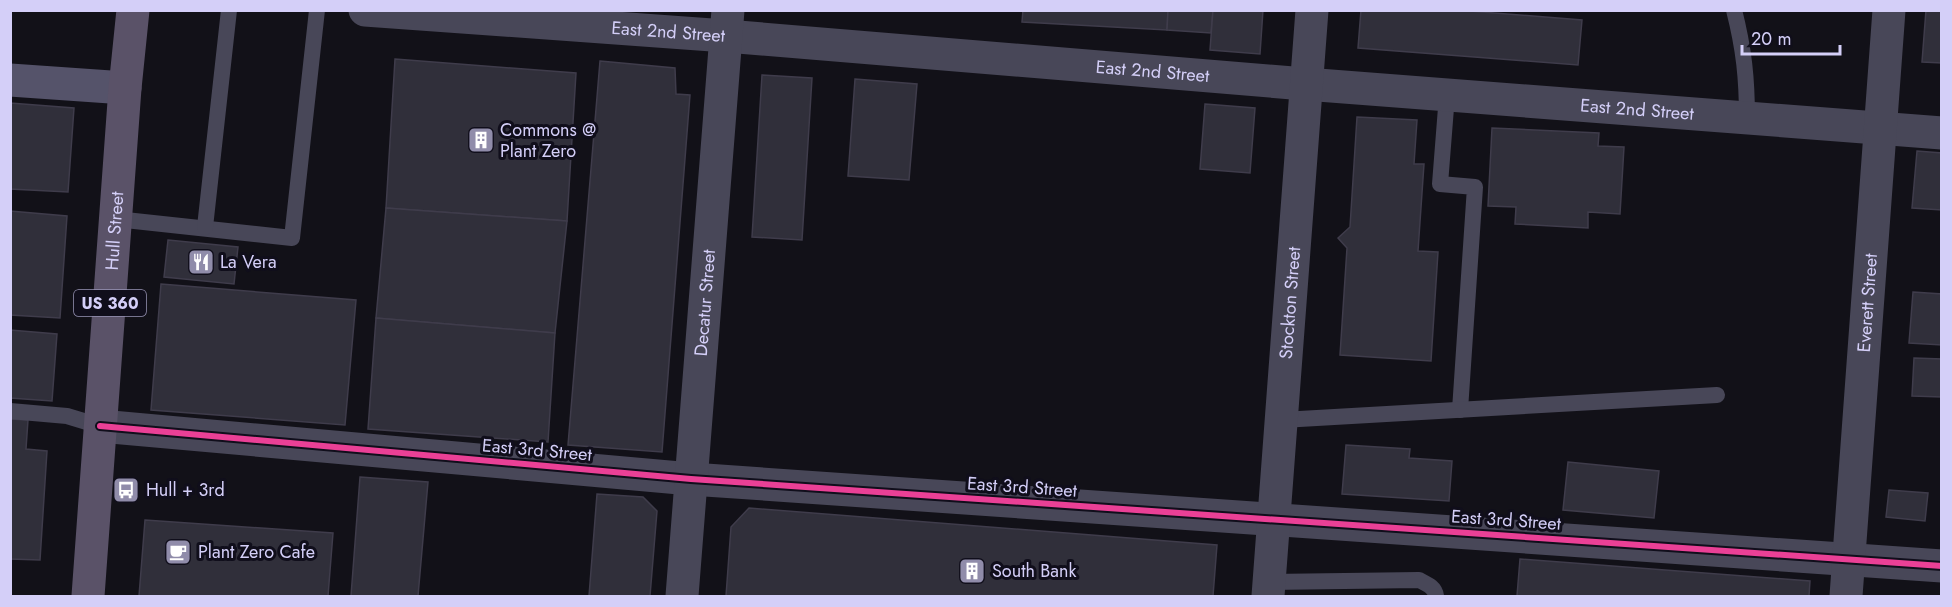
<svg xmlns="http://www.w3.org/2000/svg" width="1952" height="607" viewBox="0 0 1952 607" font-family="Jost,sans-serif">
  <rect width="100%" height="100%" fill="#121118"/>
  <g fill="#302f3a" stroke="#3f3c4b" stroke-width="1.5">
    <polygon points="1023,10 1168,10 1167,30 1022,22"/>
    <polygon points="1168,10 1213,10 1211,33 1167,30"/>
    <polygon points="1213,10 1263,10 1260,54 1210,50"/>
    <polygon points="1361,10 1457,10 1582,20 1578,65 1358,48"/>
    <polygon points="1926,10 1942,10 1942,63 1922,62"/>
    <polygon points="395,59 576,73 567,221 386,208"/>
    <polygon points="600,61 675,68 676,94 690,95 662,452 568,445"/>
    <polygon points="762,75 812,78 802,240 752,237"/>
    <polygon points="855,79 917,84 909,180 848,176"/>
    <polygon points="10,103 74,108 68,192 10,189"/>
    <polygon points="1205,104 1255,108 1250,173 1200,169"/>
    <polygon points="1357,117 1417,120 1414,164 1424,164 1418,251 1438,252 1431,361 1340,355 1347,248 1338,238 1350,227"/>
    <polygon points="1492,128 1599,133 1598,146 1624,147 1620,214 1588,212 1588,228 1515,224 1516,207 1488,206"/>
    <polygon points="1917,151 1942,153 1942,210 1912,208"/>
    <polygon points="386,208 567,221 555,333 376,318"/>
    <polygon points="10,211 67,216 60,318 10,315"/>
    <polygon points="168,240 238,247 234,284 164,277"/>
    <polygon points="161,284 356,300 345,425 151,410"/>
    <polygon points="1913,292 1942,294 1942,345 1909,343"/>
    <polygon points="376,318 555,333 548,442 368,429"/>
    <polygon points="10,330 57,334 52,401 10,398"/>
    <polygon points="1914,358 1942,359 1942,397 1912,396"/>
    <polygon points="10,419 28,420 26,449 47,451 40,560 10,559"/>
    <polygon points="1346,445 1410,449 1409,458 1452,461 1449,501 1342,494"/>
    <polygon points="1568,462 1659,471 1654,518 1563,510"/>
    <polygon points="360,477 428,482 418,596 351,596"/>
    <polygon points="1889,490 1928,493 1925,521 1886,517"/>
    <polygon points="597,494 643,497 657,511 650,596 589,596"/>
    <polygon points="749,508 1217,545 1213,596 726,596 731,527"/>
    <polygon points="145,520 333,533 328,596 139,596"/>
    <polygon points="1520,559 1810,581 1809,596 1517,596"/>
  </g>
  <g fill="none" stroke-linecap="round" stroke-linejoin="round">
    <g stroke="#484758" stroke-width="16">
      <path d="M 1734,10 C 1744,49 1747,79 1747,119"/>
      <polyline points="1447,95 1440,184 1475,187 1460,410"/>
      <polyline points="116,219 292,238 317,10"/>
      <polyline points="205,227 229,10"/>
      <polyline points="10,411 67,416 100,426"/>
      <polyline points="1282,420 1717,395"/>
      <path d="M 1269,582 L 1419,580 C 1427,584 1435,587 1436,596"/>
    </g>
    <g stroke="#484758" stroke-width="33">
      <path id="s1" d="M 365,10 L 726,36 L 1305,84 L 1942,133"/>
      <polyline points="100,426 691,479 1942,566"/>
      <path id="s2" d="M 682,596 L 728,10"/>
      <path id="s3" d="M 1268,596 L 1312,10"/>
      <path id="s4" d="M 1846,596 L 1889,10"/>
    </g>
    <polyline stroke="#55536a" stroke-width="33" points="10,80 125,88"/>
    <path stroke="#5a5268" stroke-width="33" id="s5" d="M 88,596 L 125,88 L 133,10"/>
    <defs>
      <polyline id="cycleway" points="100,426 691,479 1942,566"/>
    </defs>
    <use href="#cycleway" stroke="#100e1b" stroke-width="10"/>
    <use href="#cycleway" stroke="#ea4096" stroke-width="6"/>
  </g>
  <defs>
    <symbol id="building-square" viewBox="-11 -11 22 22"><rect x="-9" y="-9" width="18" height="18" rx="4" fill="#908caa" stroke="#100e1b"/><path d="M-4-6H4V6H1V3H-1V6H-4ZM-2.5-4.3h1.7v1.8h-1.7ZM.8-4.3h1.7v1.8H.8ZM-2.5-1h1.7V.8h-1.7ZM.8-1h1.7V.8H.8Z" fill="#fff"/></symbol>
    <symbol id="restaurant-square" viewBox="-11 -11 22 22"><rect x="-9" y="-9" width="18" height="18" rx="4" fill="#908caa" stroke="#100e1b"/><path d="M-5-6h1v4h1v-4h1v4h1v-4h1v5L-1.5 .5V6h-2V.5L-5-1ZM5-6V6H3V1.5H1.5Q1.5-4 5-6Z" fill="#fff"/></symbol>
    <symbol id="bus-square" viewBox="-11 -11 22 22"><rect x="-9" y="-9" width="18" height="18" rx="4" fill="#908caa" stroke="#100e1b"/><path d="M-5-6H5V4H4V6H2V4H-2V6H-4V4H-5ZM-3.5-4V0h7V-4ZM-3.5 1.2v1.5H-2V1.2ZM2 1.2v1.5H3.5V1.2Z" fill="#fff"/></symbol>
    <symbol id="cafe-square" viewBox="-11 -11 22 22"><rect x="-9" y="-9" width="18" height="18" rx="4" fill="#908caa" stroke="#100e1b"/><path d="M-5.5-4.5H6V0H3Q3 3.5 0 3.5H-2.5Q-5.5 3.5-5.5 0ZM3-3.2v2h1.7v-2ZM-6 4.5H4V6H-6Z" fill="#fff"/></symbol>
  </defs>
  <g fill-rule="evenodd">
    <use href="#building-square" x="466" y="125" width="30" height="30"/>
    <use href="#restaurant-square" x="186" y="247" width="30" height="30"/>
    <use href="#bus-square" x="111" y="475" width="30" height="30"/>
    <use href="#cafe-square" x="163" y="537" width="30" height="30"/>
    <use href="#building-square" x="957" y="556" width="30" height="30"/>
  </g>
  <g text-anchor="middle" stroke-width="6" stroke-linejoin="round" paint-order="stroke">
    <rect fill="#100e1b" stroke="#9995b6" stroke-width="1.5" x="74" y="290" width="72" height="26" rx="4.5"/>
    <g font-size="16" font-weight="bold" fill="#d4cff8">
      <text x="110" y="309">US 360</text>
    </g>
    <g font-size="18" fill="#d4cff8" stroke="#100e1b">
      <text dy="6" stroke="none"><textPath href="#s1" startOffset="304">East 2nd Street</textPath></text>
      <text dy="6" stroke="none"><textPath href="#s1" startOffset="790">East 2nd Street</textPath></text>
      <text dy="6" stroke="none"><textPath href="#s1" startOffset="1276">East 2nd Street</textPath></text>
      <text dy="6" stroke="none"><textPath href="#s5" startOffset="366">Hull Street</textPath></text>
      <text dy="6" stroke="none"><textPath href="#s2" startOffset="294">Decatur Street</textPath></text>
      <text dy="6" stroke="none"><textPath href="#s3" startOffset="294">Stockton Street</textPath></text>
      <text dy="6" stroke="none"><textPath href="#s4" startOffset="294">Everett Street</textPath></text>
      <text transform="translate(537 450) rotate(5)" y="6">East 3rd Street</text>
      <text transform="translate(1022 487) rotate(4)" y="6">East 3rd Street</text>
      <text transform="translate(1506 520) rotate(4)" y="6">East 3rd Street</text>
    </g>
    <g font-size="18" fill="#d4cff8" stroke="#100e1b" text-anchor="start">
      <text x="500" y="136">Commons @<tspan x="500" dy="21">Plant Zero</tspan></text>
      <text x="220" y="268">La Vera</text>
      <text x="146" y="496">Hull + 3rd</text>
      <text x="198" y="558">Plant Zero Cafe</text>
      <text x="992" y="577">South Bank</text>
    </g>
  </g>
  <rect width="1952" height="607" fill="none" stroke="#d4cff8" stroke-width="24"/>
  <path d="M1742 45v9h98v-9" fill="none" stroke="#d4cff8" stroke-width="3"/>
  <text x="1751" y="45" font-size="18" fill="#d4cff8" stroke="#100e1b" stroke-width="4.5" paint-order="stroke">20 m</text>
</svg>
